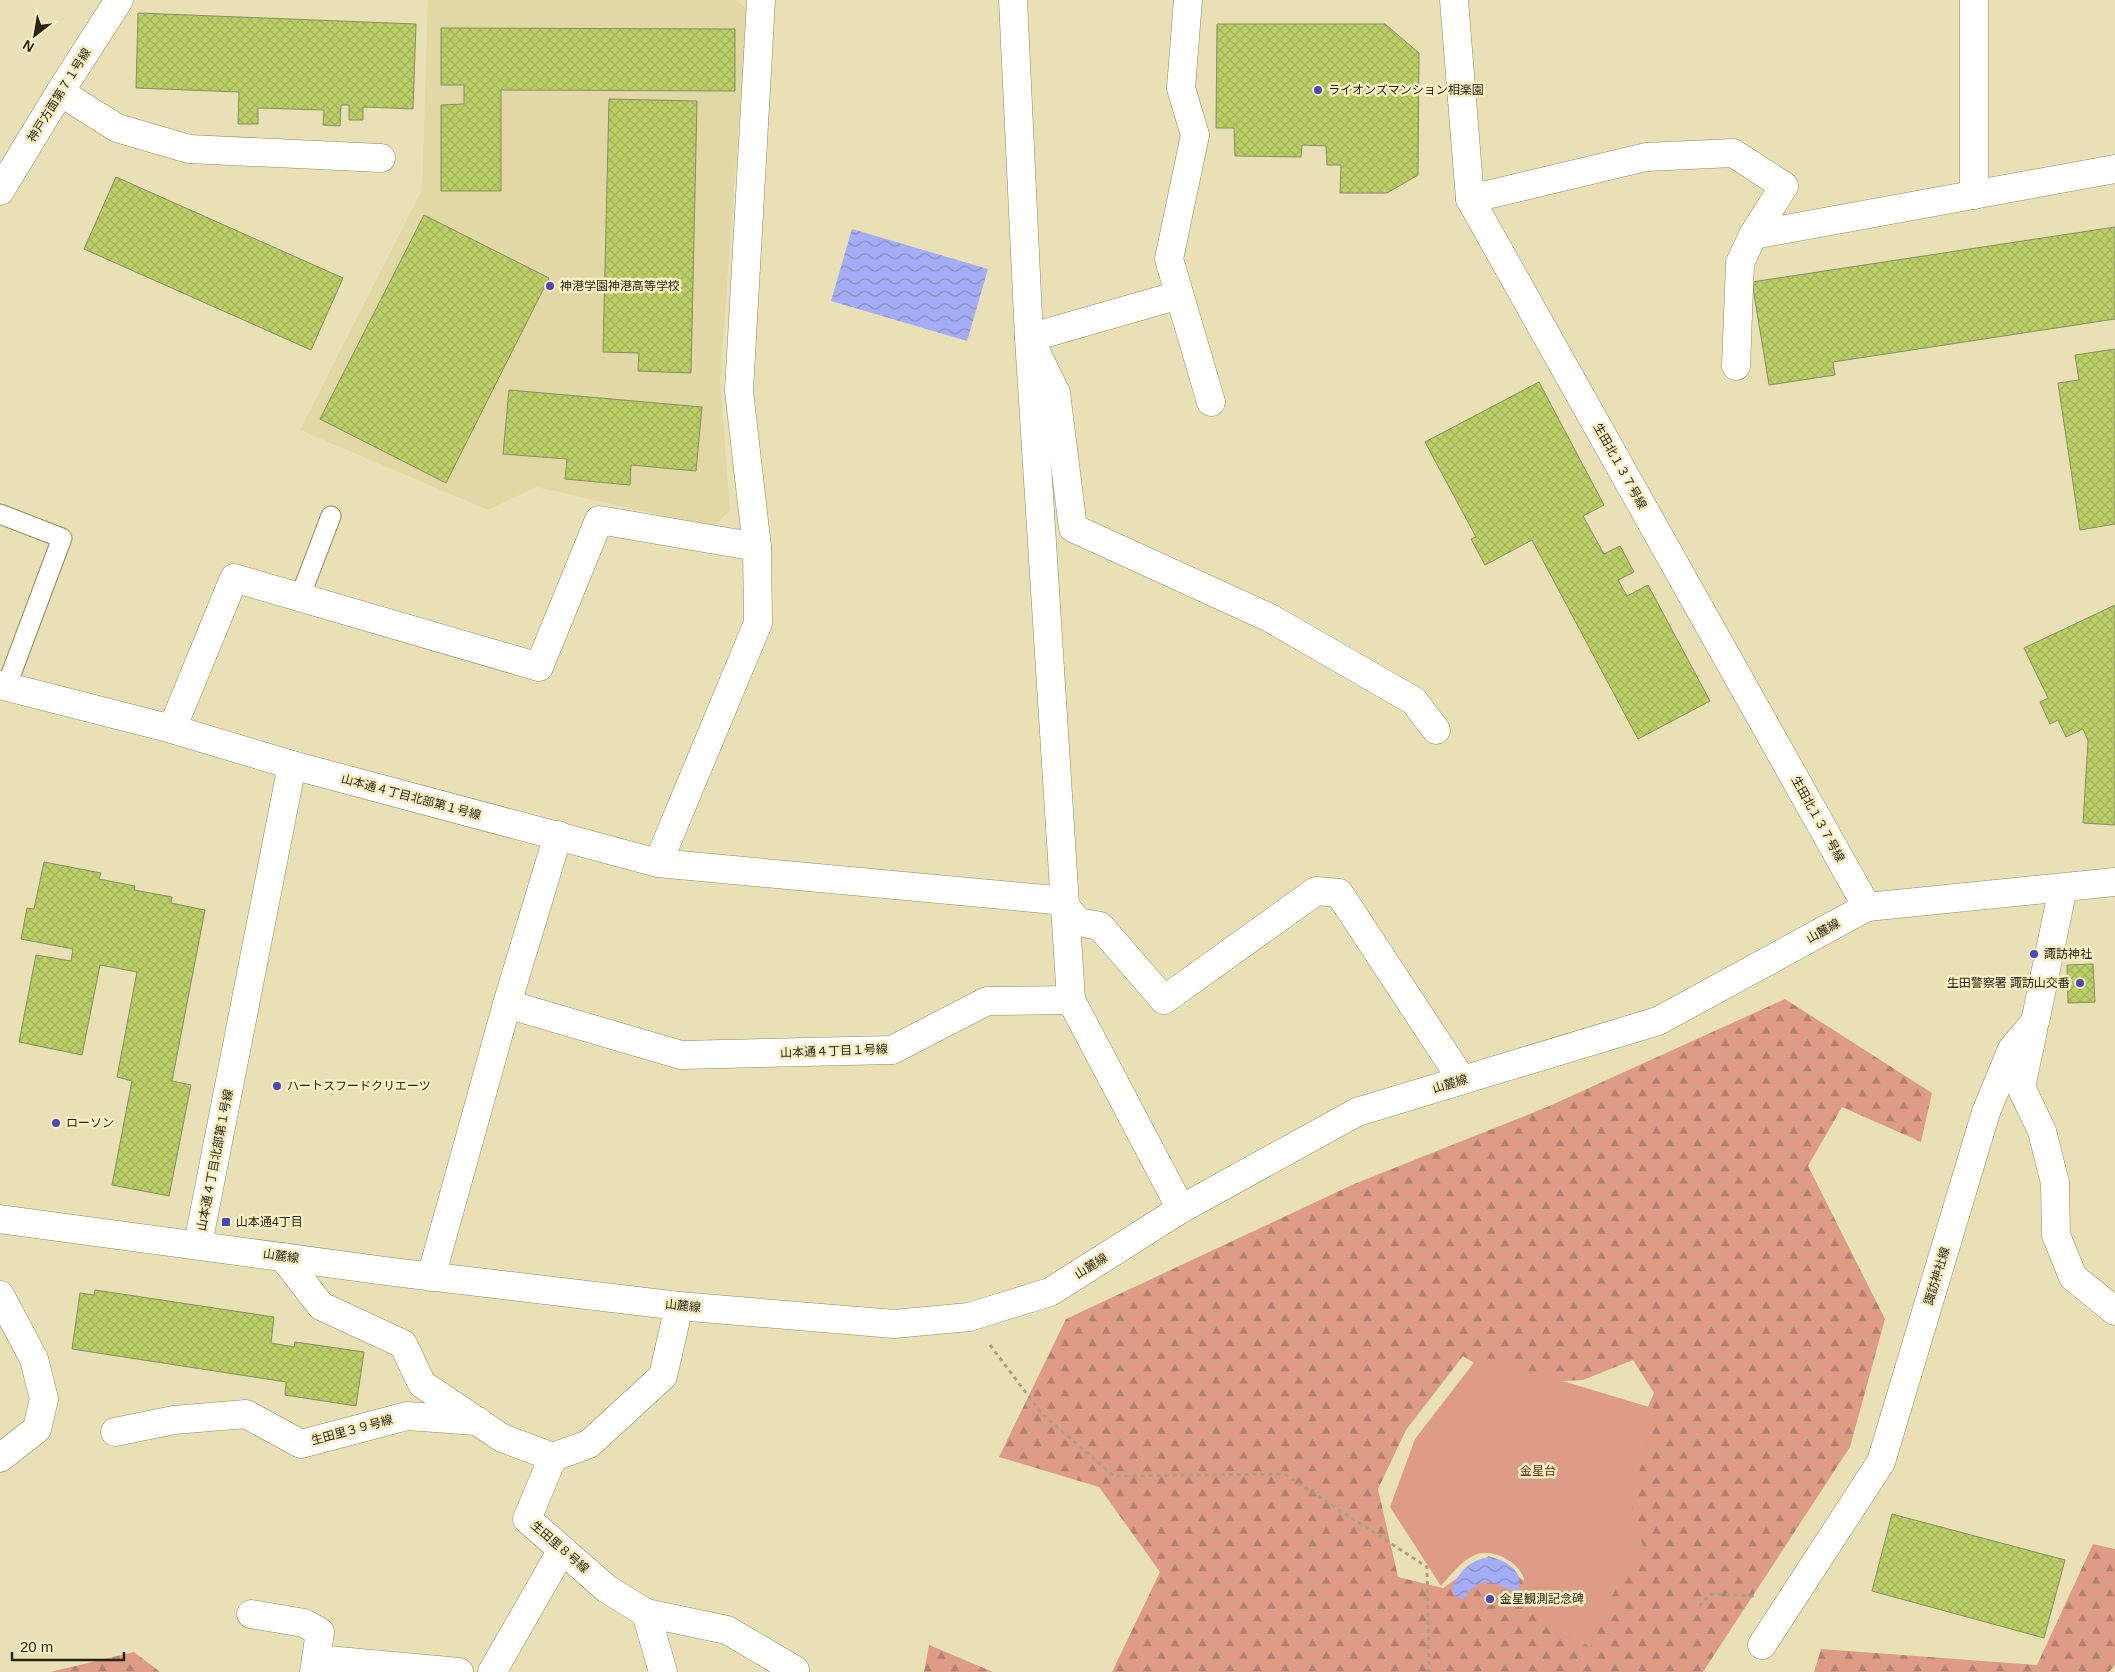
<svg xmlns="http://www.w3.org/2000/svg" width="2115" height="1672" viewBox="0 0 2115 1672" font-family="Arial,'Noto Sans JP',sans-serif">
  <defs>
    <pattern id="forest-firs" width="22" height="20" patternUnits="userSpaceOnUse" patternTransform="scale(1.25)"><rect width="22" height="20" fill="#de9c87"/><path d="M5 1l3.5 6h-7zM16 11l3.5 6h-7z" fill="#b47f6d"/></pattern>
    <pattern id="water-waves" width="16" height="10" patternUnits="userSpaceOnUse" patternTransform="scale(1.25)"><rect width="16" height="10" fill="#a5adf7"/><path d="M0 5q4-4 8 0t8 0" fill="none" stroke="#868dc7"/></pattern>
    <pattern id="building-cross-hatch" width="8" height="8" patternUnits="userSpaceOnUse" patternTransform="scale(1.25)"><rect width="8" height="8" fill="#bbcf67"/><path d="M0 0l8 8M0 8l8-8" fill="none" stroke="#a1b258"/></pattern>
  </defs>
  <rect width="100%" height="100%" fill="#e9e1b5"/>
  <polygon fill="#e2d8a5" points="428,0 736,0 747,9 720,383 730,510 714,527 536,487 488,510 300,430 422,190"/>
  <g fill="url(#forest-firs)" fill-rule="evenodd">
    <path d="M 1785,999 L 1932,1093 L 1921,1142 L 1842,1107 L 1808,1166 L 1885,1319 L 1850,1447 L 1703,1672 L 1112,1672 L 1160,1572 L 1099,1487 L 999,1457 L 1066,1319 L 1354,1184 L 1547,1107 ZM 1463,1356 L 1508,1384 L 1583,1380 L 1633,1360 L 1654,1393 L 1633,1440 L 1527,1583 L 1489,1556 L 1443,1588 L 1398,1577 L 1378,1489 L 1406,1430 Z"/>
    <polygon points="2093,1544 2115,1549 2115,1665 2109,1672 1814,1672 1821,1649 2037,1665"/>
    <polygon points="929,1645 993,1672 924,1672"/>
    <polygon points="134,1652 160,1672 50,1672"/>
  </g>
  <path fill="#de9c87" d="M 1479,1356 L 1656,1409 L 1631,1503 L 1644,1551 L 1620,1579 L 1590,1647 L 1525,1603 C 1524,1596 1526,1583 1523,1576 C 1517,1561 1490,1547 1475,1555 C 1461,1561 1451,1575 1441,1586 L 1390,1507 L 1415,1439 Z"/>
  <g fill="url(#water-waves)">
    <polygon points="852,229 988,269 967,341 831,301"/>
    <path d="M 1491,1557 C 1507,1561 1524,1571 1519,1590 C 1506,1594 1490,1571 1470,1590 C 1467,1592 1466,1596 1463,1599 L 1455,1596 L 1452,1588 C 1460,1570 1471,1559 1491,1557 Z"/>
  </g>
  <g fill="url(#building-cross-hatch)" stroke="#858e66">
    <polygon points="138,13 416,24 413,109 363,107 363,120 349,120 349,105 341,105 340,126 323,125 324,110 258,108 258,124 238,124 239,92 136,88"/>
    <polygon points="1217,24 1385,24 1419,53 1418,175 1387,193 1340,193 1341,165 1327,165 1326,146 1302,145 1301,157 1235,156 1234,128 1216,128"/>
    <polygon points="441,28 735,29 735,91 501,90 501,191 441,191 441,105 464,104 464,85 441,85"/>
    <polygon points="609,99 697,101 691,373 638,371 639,353 603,352"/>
    <polygon points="116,177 343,278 311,350 84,249"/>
    <polygon points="424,215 549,278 446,483 320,419"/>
    <polygon points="2115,227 2115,319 1833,362 1835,375 1769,385 1752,282"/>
    <polygon points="2115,349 2115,524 2080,530 2058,383 2079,380 2075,355"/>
    <polygon points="1539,382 1604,505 1583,516 1604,554 1620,546 1634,572 1618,580 1627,596 1648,585 1710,701 1638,739 1532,540 1485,565 1471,539 1476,537 1425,442"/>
    <polygon points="509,390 702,407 696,471 631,465 630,485 565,479 567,459 503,454"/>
    <polygon points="2115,605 2115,825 2083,823 2088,741 2083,729 2066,737 2058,720 2050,724 2040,702 2048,698 2024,648"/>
    <polygon points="44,862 101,873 99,879 135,886 134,890 172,897 171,903 205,910 172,1081 191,1085 169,1196 112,1185 132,1081 117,1077 137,972 100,965 82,1055 19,1042 36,955 71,961 73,949 21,939 27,908 34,909"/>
    <polygon points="2093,964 2095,1002 2068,1003 2067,965"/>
    <polygon points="95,1290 274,1317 271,1343 294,1347 295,1342 364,1352 356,1406 285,1395 286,1382 72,1349 80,1293 94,1295"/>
    <polygon points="1892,1514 2065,1560 2044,1638 1872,1591"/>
  </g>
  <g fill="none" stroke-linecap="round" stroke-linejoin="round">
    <defs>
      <g id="service">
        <polyline points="0,514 62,538 7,685"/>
        <polyline points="300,597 331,516"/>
      </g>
      <g id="minor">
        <polyline points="1013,0 1029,338 1071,1000 1181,1209"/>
        <polyline points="1188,0 1181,88 1195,135 1169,259 1211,402"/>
        <polyline points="1454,0 1470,199 1867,907"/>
        <polyline points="1974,0 1974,195"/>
        <polyline points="60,92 117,128 189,149 381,158"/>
        <polyline points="0,191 60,92 119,0"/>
        <polyline points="1470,199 1646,157 1733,153 1784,186 1753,235 1740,263 1736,366"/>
        <polyline points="1753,235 2115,169"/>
        <polyline points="1179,295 1029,338 1056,393 1073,528 1270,618 1414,701 1436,730"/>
        <polyline points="0,685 172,729 292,765 658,863 1055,900 1066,907 1078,922 1100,926 1164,1000 1316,891 1339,893 1462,1080"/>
        <polyline points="172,729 234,578 539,667 599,520 757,547"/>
        <polyline points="658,863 758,623 757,547 739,391 761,0"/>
        <polyline points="507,1004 681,1055 892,1050 987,1001 1071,1000"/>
        <polyline points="2033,1031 2021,1087 2042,1131 2055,1183 2056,1235 2073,1277 2115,1311"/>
        <polyline points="198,1244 292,765"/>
        <polyline points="283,1257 321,1306 403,1344 422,1384 502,1438 553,1457"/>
        <polyline points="431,1277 507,1004 558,835"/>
        <polyline points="0,1295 34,1359 44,1399 37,1429 0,1458"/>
        <polyline points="115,1432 174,1420 246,1414 301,1444 407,1416 478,1421"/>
        <polyline points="646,1613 727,1630 795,1670"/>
        <polyline points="251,1614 304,1623 320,1632 314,1672"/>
        <polyline points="1762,1645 1881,1462 1986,1112 2012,1049 2035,1022 2063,888"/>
        <polyline points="316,1659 459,1672"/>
        <polyline points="492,1672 562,1550"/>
        <polyline points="663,1672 646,1613 607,1589 527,1519 553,1457 589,1444 663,1376 679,1306"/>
      </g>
      <polyline id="primary" points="0,1219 393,1272 679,1306 894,1324 969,1317 1050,1292 1181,1209 1357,1112 1658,1021 1867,907 2115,882"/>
    </defs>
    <use href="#service" stroke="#908860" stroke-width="21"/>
    <use href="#minor" stroke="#908860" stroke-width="29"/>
    <use href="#primary" stroke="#908860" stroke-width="29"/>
    <g stroke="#a8a17f" stroke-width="3" stroke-dasharray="4 4" stroke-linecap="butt">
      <polyline points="990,1345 1042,1414 1114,1476 1284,1474 1427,1567 1429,1672"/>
      <polyline points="1699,1606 1710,1594 1755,1596"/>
    </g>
    <use href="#service" stroke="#fff" stroke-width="19"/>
    <use href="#minor" stroke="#fff" stroke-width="28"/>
    <use href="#primary" stroke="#fff" stroke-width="28"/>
  </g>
  <g fill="#4b47bd" stroke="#f7eec2" stroke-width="2">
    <circle cx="1318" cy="90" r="5"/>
    <circle cx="550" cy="286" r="5"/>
    <circle cx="2034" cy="954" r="5"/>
    <circle cx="2080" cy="983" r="5"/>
    <circle cx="277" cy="1086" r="5"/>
    <circle cx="56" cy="1123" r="5"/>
    <rect x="221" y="1217" width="10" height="10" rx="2.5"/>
    <circle cx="1490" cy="1599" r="5"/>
  </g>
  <g text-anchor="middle" stroke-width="5" stroke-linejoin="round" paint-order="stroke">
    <g font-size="12" fill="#292515" stroke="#f7eec2" text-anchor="start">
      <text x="1328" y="94">ライオンズマンション相楽園</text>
      <text x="560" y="290">神港学園神港高等学校</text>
      <text x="2044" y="958">諏訪神社</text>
      <text x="2070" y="987" text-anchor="end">生田警察署 諏訪山交番</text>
      <text x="287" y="1090">ハートスフードクリエーツ</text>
      <text x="66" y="1127">ローソン</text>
      <text x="236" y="1226">山本通4丁目</text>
      <text x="1500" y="1603">金星観測記念碑</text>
    </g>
    <g font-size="12" fill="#292515" stroke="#f7eec2">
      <text transform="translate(59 95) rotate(-58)" y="4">神戸方面第７１号線</text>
      <text transform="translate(1620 466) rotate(61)" y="4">生田北１３７号線</text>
      <text transform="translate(411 797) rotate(15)" y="4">山本通４丁目北部第１号線</text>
      <text transform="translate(1818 819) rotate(61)" y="4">生田北１３７号線</text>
      <text transform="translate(1823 931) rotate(-29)" y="4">山麓線</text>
      <text transform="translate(834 1051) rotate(-2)" y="4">山本通４丁目１号線</text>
      <text transform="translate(1450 1084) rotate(-17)" y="4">山麓線</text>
      <text transform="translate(215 1160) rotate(-79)" y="4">山本通４丁目北部第１号線</text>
      <text transform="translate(281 1256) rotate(8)" y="4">山麓線</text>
      <text transform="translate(1091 1266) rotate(-32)" y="4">山麓線</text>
      <text transform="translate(1937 1276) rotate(-73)" y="4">諏訪神社線</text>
      <text transform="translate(683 1306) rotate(6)" y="4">山麓線</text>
      <text transform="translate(352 1430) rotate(-15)" y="4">生田里３９号線</text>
      <text transform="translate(560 1547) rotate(41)" y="4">生田里８号線</text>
    </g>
    <g font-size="12" fill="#6f2e19" stroke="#f7eec2">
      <text x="1538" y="1475">金星台</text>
    </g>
  </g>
  <g transform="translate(35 35) rotate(211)" stroke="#f7eec2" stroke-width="4" paint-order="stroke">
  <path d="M0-4L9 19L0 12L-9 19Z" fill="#292515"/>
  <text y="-8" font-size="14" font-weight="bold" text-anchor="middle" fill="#292515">N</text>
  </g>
  <path d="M12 1652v8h112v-8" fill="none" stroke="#292515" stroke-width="2.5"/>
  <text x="20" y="1652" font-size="15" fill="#292515" stroke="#f7eec2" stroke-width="4" paint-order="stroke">20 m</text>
</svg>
